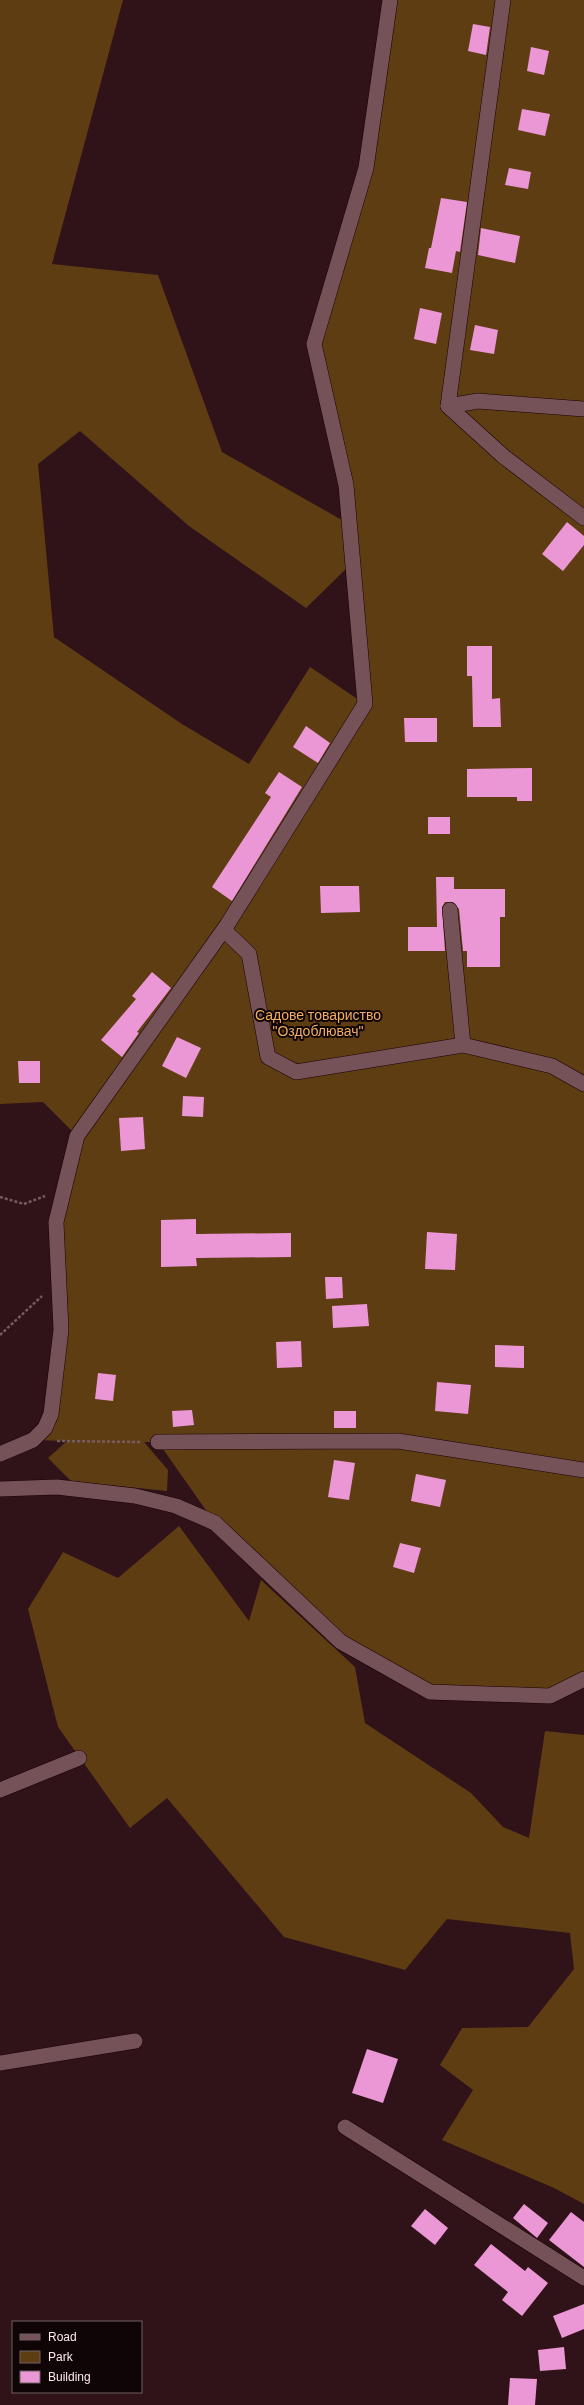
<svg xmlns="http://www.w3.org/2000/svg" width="584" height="2405" viewBox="0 0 584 2405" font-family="Helvetica,sans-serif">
  <rect width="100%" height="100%" fill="#301219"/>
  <g fill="#5e3d13" fill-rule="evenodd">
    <path d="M 0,0 L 123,0 L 52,264 L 158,275 L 222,452 L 349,524 L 314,344 L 366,168 L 390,0 L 584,0 L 584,1679 L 550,1696 L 430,1692 L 341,1642 L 215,1523 L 158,1442 L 144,1442 L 168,1470 L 167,1491 L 71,1481 L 48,1458 L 67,1441 L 33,1440 L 45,1428 L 61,1330 L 56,1222 L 77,1136 L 43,1102 L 0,1104 ZM 80,431 L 189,526 L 306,608 L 352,563 L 365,704 L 310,667 L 249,764 L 182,724 L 54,637 L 38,464 Z"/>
    <polygon points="179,1526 249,1621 261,1580 355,1667 365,1723 471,1793 503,1827 529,1838 545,1731 584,1735 584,2204 554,2188 442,2140 473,2090 440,2065 462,2028 528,2027 574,1969 570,1933 447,1919 405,1970 284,1937 167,1798 130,1828 58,1727 28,1609 63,1552 118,1578"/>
  </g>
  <g fill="#eb97d5">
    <polygon points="473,24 490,27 486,55 468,51"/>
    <polygon points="531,47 549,51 544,75 527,71"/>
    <polygon points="522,109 550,114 545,136 518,130"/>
    <polygon points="509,168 531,172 528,189 505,185"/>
    <polygon points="441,198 467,202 460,252 456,251 452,273 425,268 429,248 431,248"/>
    <polygon points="481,228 520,236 515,263 478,255"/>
    <polygon points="420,308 442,313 436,344 414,339"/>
    <polygon points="475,325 498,330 494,354 470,350"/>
    <polygon points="567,522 584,536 584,545 563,571 542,554"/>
    <polygon points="467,646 492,646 492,699 500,698 501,727 473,727 472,676 467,676"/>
    <polygon points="404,718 437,718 437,742 405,742"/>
    <polygon points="306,726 330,743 318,763 293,747"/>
    <polygon points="532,768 532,801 517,801 517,797 467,797 467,769"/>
    <polygon points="279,772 302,787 232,901 212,887 271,797 265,793"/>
    <rect x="428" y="817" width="22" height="17"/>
    <polygon points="436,877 454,877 454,889 505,889 505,917 500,917 500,967 467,967 467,951 463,951 459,909 453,902 445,902 442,907 445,951 408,951 408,927 437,927"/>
    <polygon points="320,886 359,886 360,912 321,913"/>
    <polygon points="152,972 171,988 137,1032 139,1033 122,1057 101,1040 136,999 132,996"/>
    <polygon points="177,1037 201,1048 186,1078 162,1066"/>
    <polygon points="18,1061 40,1061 40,1083 19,1083"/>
    <polygon points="183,1096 204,1097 203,1117 182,1116"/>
    <polygon points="143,1117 145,1149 121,1151 119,1118"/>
    <polygon points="196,1219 196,1234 291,1233 291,1257 196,1258 197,1266 161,1267 161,1220"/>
    <polygon points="427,1232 457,1234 455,1270 425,1269"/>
    <polygon points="325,1277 342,1277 343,1298 326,1299"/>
    <polygon points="367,1304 369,1326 333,1328 332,1306"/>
    <polygon points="301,1341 302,1367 277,1368 276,1342"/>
    <polygon points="495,1345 524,1346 524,1368 495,1367"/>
    <polygon points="98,1373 116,1375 113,1401 95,1399"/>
    <polygon points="437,1382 471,1385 468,1414 435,1411"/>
    <polygon points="192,1410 194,1425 173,1427 172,1411"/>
    <rect x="334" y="1411" width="22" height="17"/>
    <polygon points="334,1460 355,1463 349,1500 328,1497"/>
    <polygon points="416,1474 446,1480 440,1507 411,1501"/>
    <polygon points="400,1543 421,1548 414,1573 393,1567"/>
    <polygon points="367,2049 398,2059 383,2103 352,2093"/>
    <polygon points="524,2204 548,2223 537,2238 513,2218"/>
    <polygon points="425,2209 448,2228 435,2245 411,2226"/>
    <polygon points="571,2212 584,2222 584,2267 549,2240"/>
    <polygon points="491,2244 525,2271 528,2267 548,2283 522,2316 502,2300 508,2292 474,2265"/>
    <polygon points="584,2304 584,2329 562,2338 553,2316"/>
    <polygon points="564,2347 566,2369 540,2371 538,2350"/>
    <polygon points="510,2378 537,2379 535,2405 508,2405"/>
  </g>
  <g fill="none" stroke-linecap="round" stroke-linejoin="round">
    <defs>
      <g id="minor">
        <polyline points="503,0 448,406 503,456 584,518"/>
        <polyline points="448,406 478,401 584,409"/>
        <polyline points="450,910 463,1045"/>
        <polyline points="224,930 249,954 268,1057 296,1072 463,1045 552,1066 584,1084"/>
        <polyline points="158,1442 398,1441 584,1470"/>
        <polyline points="0,1454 33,1440 45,1428 51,1414 61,1330 56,1222 77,1136 227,925 365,704 346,485 314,344 366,168 390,0"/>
        <polyline points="0,1489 57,1487 135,1496 176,1506 215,1523 341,1642 430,1692 550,1696 584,1679"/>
        <polyline points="0,1790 79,1758"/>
        <polyline points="0,2063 135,2041"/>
        <polyline points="345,2127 584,2278"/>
      </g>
    </defs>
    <use href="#minor" stroke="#160105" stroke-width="16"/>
    <g stroke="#765b61" stroke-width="2.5" stroke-dasharray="3 2" stroke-linecap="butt">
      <polyline points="0,1197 24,1204 45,1196"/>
      <polyline points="0,1335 42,1296"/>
      <polyline points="57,1441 142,1442"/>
    </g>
    <use href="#minor" stroke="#755158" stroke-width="15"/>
  </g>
  <g text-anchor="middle" stroke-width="4" stroke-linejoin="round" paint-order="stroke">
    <g font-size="14" fill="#f4af5e" stroke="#0f0406">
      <text x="318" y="1020">Садове товариство<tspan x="318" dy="16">"Оздоблювач"</tspan></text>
    </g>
  </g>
  <rect x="12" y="2321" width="130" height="72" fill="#0f0406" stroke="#6f6062"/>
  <rect x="20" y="2334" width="20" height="6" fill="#755158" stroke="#6f6062"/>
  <text x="48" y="2341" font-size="12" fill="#ffe9ec">Road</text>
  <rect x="20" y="2351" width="20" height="12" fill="#5e3d13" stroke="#6f6062"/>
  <text x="48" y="2361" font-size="12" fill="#ffe9ec">Park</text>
  <rect x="20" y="2371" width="20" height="12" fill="#eb97d5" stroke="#6f6062"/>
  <text x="48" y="2381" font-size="12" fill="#ffe9ec">Building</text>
</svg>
